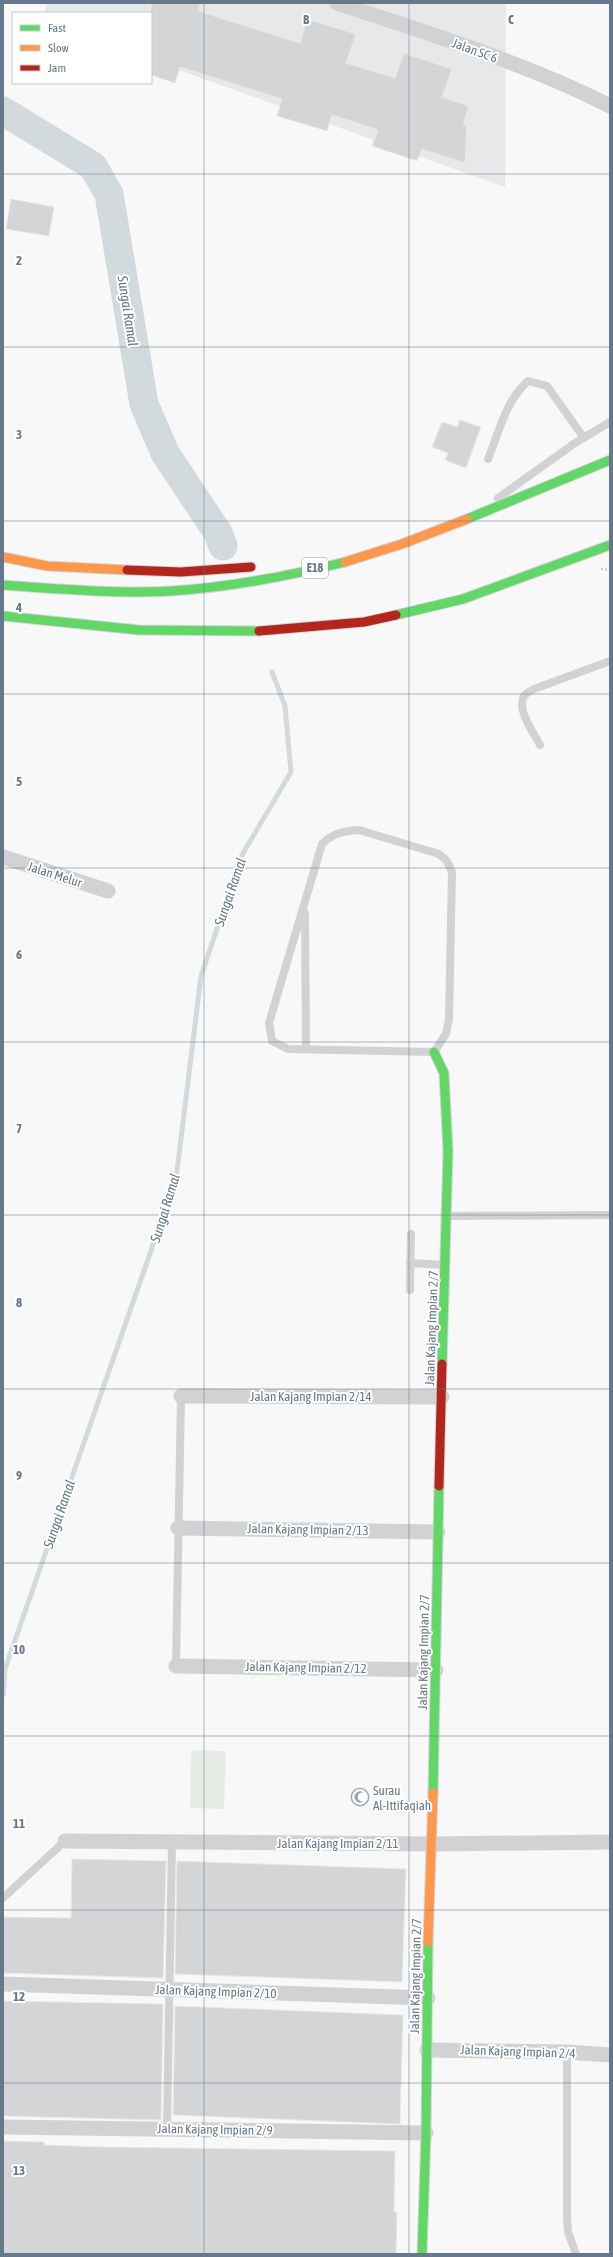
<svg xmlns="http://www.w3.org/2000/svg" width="613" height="2257" viewBox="0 0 613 2257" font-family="'Asap Condensed',sans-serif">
  <rect width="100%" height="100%" fill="#f8f8f8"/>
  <polygon fill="#e7e8e9" points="47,3 506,3 505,187 151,60 151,13 44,13"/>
  <polygon fill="#e8ece6" points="191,1750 226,1751 224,1809 190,1808"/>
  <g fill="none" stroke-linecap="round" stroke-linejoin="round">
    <polyline stroke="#d2dadd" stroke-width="5" points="3,1695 5,1669 176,1179 201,976 242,855 291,772 285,706 272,672"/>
    <polyline stroke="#d2dadd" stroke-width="29" points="3,111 93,166 109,194 144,404 165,453 218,533 223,546"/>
  </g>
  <g fill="#d4d5d6" stroke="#e8e8e8">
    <polygon points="151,3 201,3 198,11 300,43 307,19 356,34 346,63 395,78 404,53 452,69 442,97 469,106 463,124 467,125 465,163 422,149 417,161 372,146 378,130 332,115 327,131 277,116 282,99 180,67 175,83 151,75"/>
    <polygon points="11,199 54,207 49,236 6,229"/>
    <polygon points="460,420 481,427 466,468 445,460 448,453 432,447 442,422 457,427"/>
    <polygon points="72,1859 166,1861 163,1978 3,1973 3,1917 71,1918"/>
    <polygon points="177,1861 406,1869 402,1982 175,1974"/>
    <polygon points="3,2001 163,2004 161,2120 3,2116"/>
    <polygon points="175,2006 403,2015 400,2124 173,2115"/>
    <polygon points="3,2141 44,2142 44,2145 103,2147 395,2151 394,2212 397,2212 396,2254 3,2254"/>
  </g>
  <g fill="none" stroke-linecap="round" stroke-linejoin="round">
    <defs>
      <g id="fast">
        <polyline points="467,519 610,460"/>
        <path d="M 3,585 C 59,589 116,594 172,591 C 230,587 289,576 345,562"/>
        <polyline points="396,615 463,599 610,545"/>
        <polyline points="3,616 139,630 259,631"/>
        <polyline points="434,1052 444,1073 448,1151 442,1364"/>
        <polyline points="433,1793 439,1486"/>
        <polyline points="422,2254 426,2133 428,1942"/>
      </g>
      <g id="slow">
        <polyline points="3,557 47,566 127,570"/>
        <polyline points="345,562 402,544 467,519"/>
        <polyline points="428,1942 433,1793"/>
      </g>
      <g id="jam">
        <polyline points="127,570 181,572 251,567"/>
        <polyline points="259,631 364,622 396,615"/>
        <polyline points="439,1486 442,1364"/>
      </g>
    </defs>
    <use href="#fast" stroke="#d3d5d7" stroke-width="11"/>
    <use href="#slow" stroke="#d3d5d7" stroke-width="11"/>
    <use href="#jam" stroke="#d3d5d7" stroke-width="11"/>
    <polyline stroke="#cecfd0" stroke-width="2.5" stroke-dasharray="2 2" stroke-linecap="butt" points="601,569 610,570"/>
    <g stroke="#d1d2d3" stroke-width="8">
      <path d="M 488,459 C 499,432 506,400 528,381 L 547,386 L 584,438"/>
      <polyline points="498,498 575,443 610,422"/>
      <path d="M 540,745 C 534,733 516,710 524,696 C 526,693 531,691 534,689 L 610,661"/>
      <path d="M 359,830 L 439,854 L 447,861 L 452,872 L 449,1019 L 446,1034 L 434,1052 L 288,1049 L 272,1041 L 269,1023 L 322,844 C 333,833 343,831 359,830 Z"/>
      <polyline points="305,913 306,1049"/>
      <polyline points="447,1216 610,1215"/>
      <polyline points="410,1263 445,1265"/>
      <polyline points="410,1290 411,1234"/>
      <polyline points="176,1666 181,1396"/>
      <polyline points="3,1898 65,1841"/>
      <polyline points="567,2052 567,2218 568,2232 576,2254"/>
      <polyline points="167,2129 172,1843"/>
    </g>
    <g stroke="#d1d2d3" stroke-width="15">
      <path d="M 337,3 C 429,34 524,62 610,106"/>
      <polyline points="3,857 108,891"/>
      <polyline points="181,1396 442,1397"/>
      <polyline points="178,1528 438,1532"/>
      <polyline points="176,1666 436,1670"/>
      <polyline points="65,1841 432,1844 610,1842"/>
      <polyline points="3,1984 428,1998"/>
      <polyline points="427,2050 567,2052 610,2055"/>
      <polyline points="3,2127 426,2133"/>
    </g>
    <use href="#fast" stroke="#63d668" stroke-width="9"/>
    <use href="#slow" stroke="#ff974d" stroke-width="9"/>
    <use href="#jam" stroke="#b3261e" stroke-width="9"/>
  </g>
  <path fill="none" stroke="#66788a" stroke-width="1" stroke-opacity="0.55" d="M 204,3 L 204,2254M 409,3 L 409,2254M 3,174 L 610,174M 3,347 L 610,347M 3,521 L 610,521M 3,694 L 610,694M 3,868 L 610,868M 3,1042 L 610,1042M 3,1215 L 610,1215M 3,1389 L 610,1389M 3,1563 L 610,1563M 3,1736 L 610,1736M 3,1910 L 610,1910M 3,2083 L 610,2083"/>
  <defs>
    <symbol id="mosque-ring" viewBox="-11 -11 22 22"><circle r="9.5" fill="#fff" stroke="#99a5b0" stroke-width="1.5"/><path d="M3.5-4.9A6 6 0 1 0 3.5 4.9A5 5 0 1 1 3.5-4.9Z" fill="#99a5b0"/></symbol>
  </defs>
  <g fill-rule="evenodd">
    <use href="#mosque-ring" x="350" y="1787" width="20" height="20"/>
  </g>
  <g text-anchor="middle" stroke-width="4" stroke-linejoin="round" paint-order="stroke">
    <rect fill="#fff" stroke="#94a0ad" stroke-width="1" x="302" y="558" width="26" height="20" rx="3"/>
    <g font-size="12" font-weight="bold" fill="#66788a">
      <text x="315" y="572">E18</text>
    </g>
    <g font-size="13" fill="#66788a" stroke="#fff">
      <text transform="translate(475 50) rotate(20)" y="5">Jalan SC 6</text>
      <text transform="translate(55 874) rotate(18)" y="5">Jalan Melur</text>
      <text transform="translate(431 1328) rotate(-88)" y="5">Jalan Kajang Impian 2/7</text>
      <text x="311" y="1401">Jalan Kajang Impian 2/14</text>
      <text transform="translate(308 1529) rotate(1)" y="5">Jalan Kajang Impian 2/13</text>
      <text transform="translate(423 1652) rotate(-89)" y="5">Jalan Kajang Impian 2/7</text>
      <text transform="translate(306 1667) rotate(1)" y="5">Jalan Kajang Impian 2/12</text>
      <text x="338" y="1848">Jalan Kajang Impian 2/11</text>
      <text transform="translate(415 1976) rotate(-89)" y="5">Jalan Kajang Impian 2/7</text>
      <text transform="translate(216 1991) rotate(2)" y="5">Jalan Kajang Impian 2/10</text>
      <text transform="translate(518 2051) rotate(2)" y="5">Jalan Kajang Impian 2/4</text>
      <text transform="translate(215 2129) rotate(1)" y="5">Jalan Kajang Impian 2/9</text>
    </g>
    <g font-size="13" fill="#66788a" stroke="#fff" text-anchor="start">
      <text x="373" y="1795">Surau<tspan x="373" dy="15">Al-Ittifaqiah</tspan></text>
    </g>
    <g font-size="14" font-style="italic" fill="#627985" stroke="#fff">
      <text transform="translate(128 311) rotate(81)" y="5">Sungai Ramal</text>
      <text transform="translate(230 892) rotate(-71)" y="5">Sungai Ramal</text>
      <text transform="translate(165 1208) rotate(-73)" y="5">Sungai Ramal</text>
      <text transform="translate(59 1514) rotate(-71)" y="5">Sungai Ramal</text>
    </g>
  </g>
  <g font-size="13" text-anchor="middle" font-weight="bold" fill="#66788a" stroke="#fff" stroke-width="4" stroke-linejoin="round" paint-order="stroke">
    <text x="306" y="24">B</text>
    <text x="511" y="24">C</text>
    <text x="19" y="265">2</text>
    <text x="19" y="439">3</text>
    <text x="19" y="612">4</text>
    <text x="19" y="786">5</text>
    <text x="19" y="959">6</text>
    <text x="19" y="1133">7</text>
    <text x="19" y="1307">8</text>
    <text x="19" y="1480">9</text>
    <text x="19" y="1654">10</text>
    <text x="19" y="1828">11</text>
    <text x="19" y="2001">12</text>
    <text x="19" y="2175">13</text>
  </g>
  <rect width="613" height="2257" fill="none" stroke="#66788a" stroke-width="8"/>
  <rect x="12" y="12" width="140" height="72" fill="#ffffff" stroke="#c2c9d0"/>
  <rect x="20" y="25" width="20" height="6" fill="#63d668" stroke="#c2c9d0"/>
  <text x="48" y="32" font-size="12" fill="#66788a">Fast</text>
  <rect x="20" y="45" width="20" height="6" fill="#ff974d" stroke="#c2c9d0"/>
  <text x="48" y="52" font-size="12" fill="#66788a">Slow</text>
  <rect x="20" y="65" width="20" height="6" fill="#b3261e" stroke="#c2c9d0"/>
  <text x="48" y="72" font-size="12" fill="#66788a">Jam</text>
</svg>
